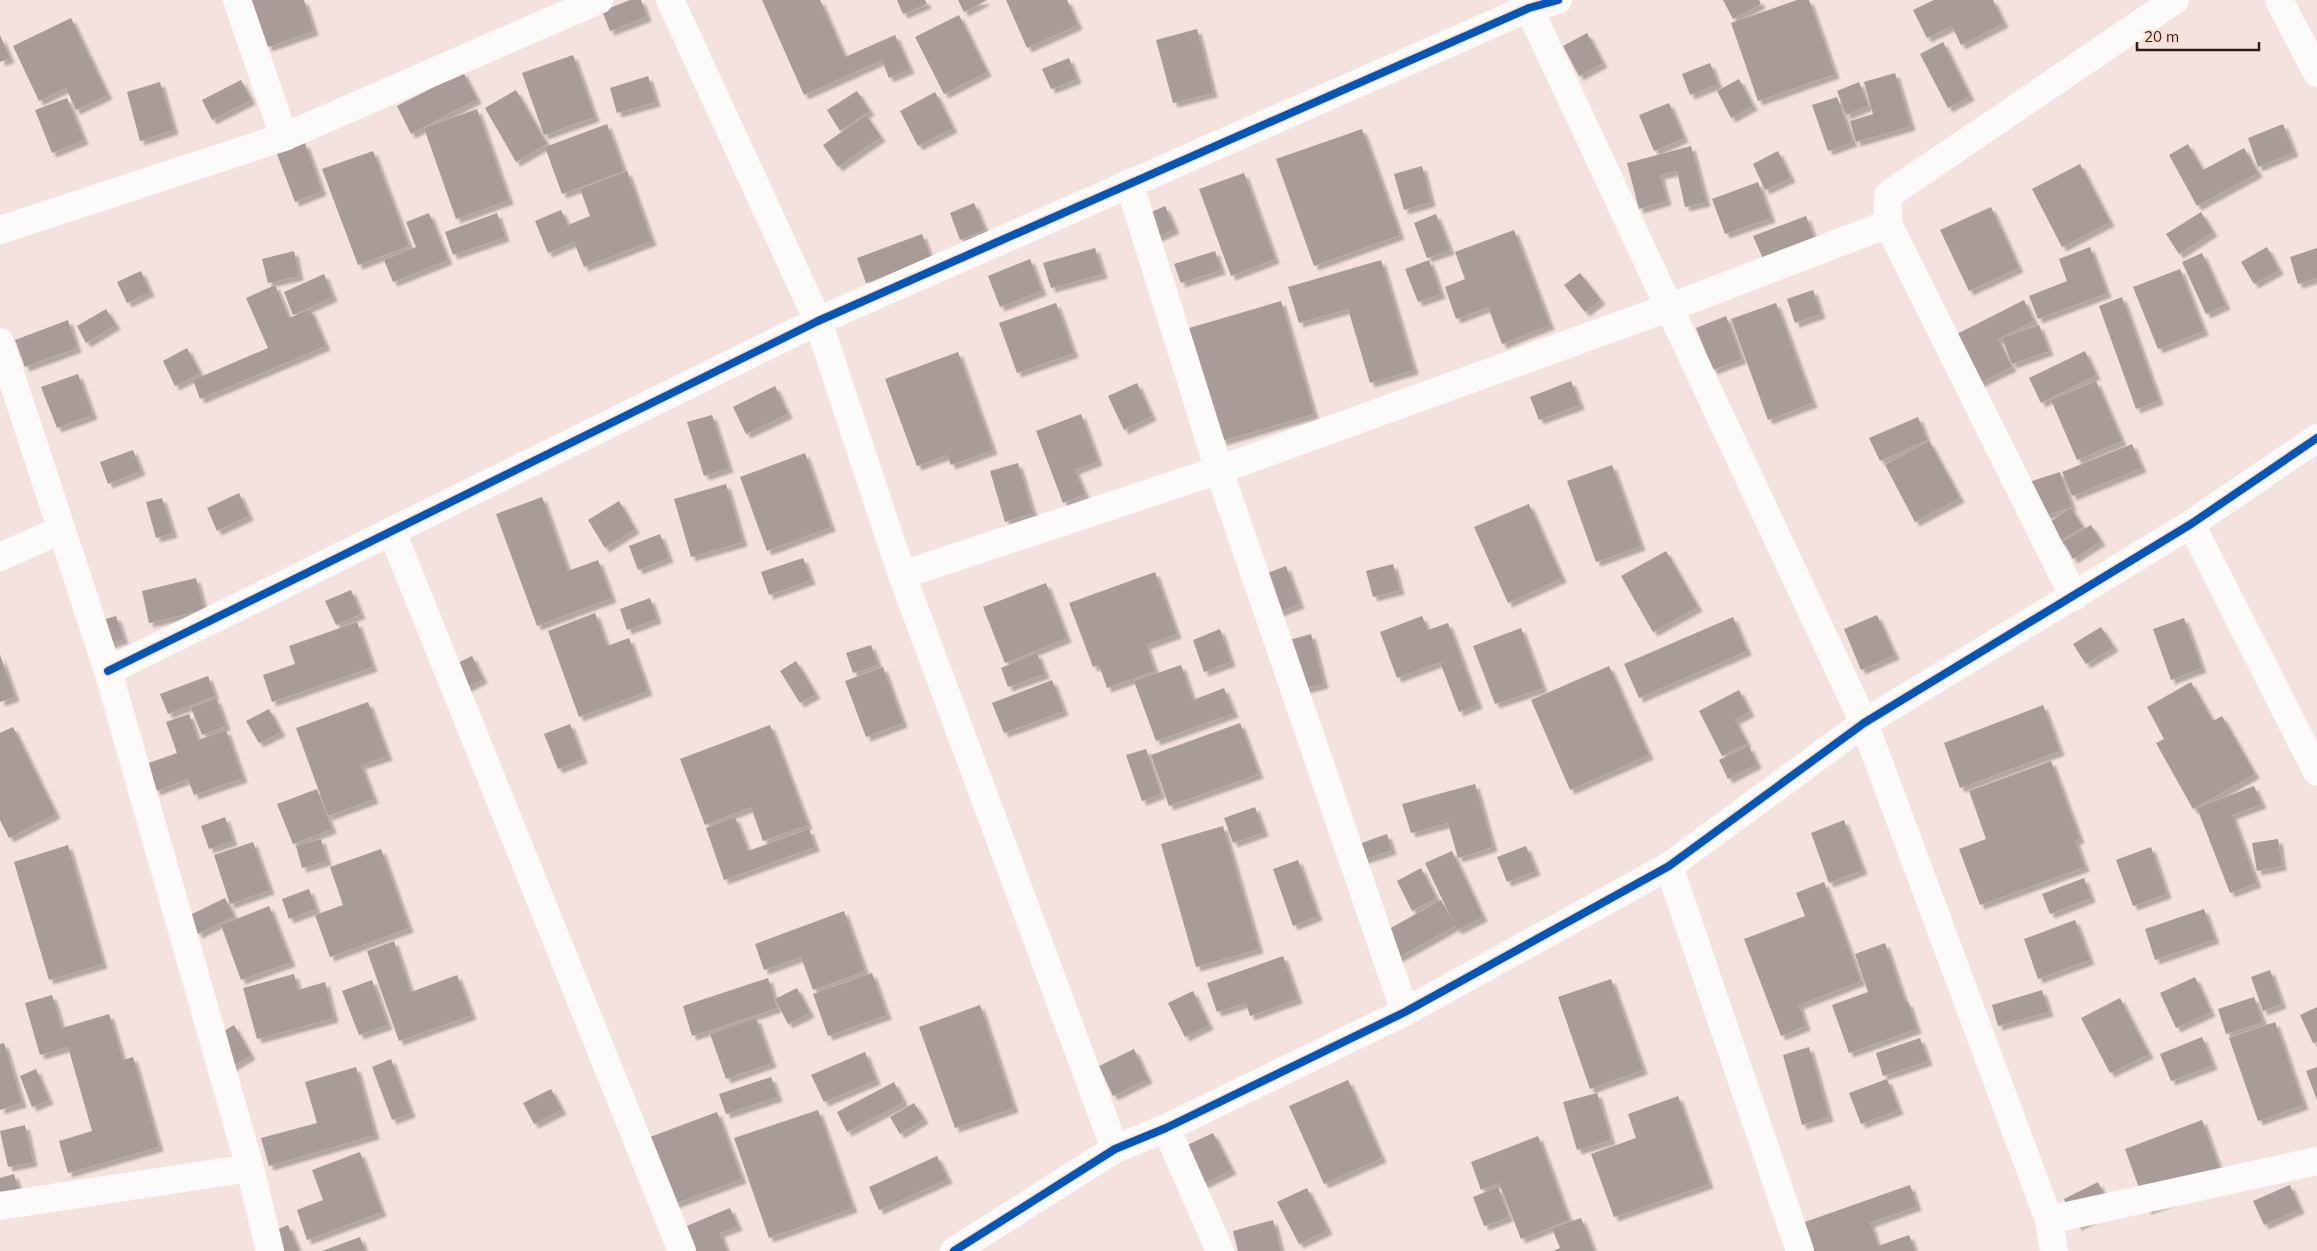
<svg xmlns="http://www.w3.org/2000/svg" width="2317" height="1251" viewBox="0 0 2317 1251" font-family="Mulish,sans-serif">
  <defs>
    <filter id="shadow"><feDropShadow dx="4.5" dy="4.5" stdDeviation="1" flood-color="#0004"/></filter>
  </defs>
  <rect width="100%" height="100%" fill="#f3e2dd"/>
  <g fill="#a99b97" filter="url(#shadow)">
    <polygon points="251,0 304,0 314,31 268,47"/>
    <polygon points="630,0 641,0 647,17 610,31 602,11"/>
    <polygon points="762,0 820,0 845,57 895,35 910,69 889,78 882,60 804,95"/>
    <polygon points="897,0 925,0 927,4 903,14"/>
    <polygon points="958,0 987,0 964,12"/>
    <polygon points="1006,0 1067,0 1078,25 1027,48"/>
    <polygon points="1723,0 1759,0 1761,4 1733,19"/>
    <polygon points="1797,0 1809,0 1835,74 1758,101 1731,23"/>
    <polygon points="1934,0 1993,0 2004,23 1961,45 1952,26 1927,38 1913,10"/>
    <polygon points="959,15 987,72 944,94 915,37"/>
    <polygon points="71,18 108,95 76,110 66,88 39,101 13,46"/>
    <polygon points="1197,29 1213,93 1173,103 1156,40"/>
    <polygon points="1587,33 1603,63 1579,76 1563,46"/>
    <polygon points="0,35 10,58 0,62"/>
    <polygon points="1943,42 1970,96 1948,108 1920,54"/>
    <polygon points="573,55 595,117 544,135 522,73"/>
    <polygon points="1069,58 1077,79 1051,89 1042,69"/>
    <polygon points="1710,63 1718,84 1690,95 1682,74"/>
    <polygon points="463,72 477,99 411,134 397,106"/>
    <polygon points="1895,73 1911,126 1856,142 1850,121 1873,114 1864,82"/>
    <polygon points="648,76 656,102 617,113 610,88"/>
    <polygon points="1739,79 1753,106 1731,118 1717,91"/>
    <polygon points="241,80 251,100 212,120 202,100"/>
    <polygon points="160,82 174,130 140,141 127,92"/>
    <polygon points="1859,82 1868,106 1846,115 1837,91"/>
    <polygon points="516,90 547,144 516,162 485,108"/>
    <polygon points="857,91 870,111 840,131 827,110"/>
    <polygon points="935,92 953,128 918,146 900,111"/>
    <polygon points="1837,97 1853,142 1828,151 1812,105"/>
    <polygon points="67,98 84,140 52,153 35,110"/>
    <polygon points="1669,103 1684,138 1654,151 1639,115"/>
    <polygon points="477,109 509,200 456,219 424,128"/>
    <polygon points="866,115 881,137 838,167 823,145"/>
    <polygon points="607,124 624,171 562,194 545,147"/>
    <polygon points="2283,124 2294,152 2258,167 2248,138"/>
    <polygon points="1362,129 1400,235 1314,266 1276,159"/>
    <polygon points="305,143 322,191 295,202 277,154"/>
    <polygon points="2188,144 2203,170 2244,148 2258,173 2197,206 2169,155"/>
    <polygon points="1691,146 1706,202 1685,207 1677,171 1660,175 1667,201 1639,209 1627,163"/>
    <polygon points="373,151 409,246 358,265 322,169"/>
    <polygon points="1778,151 1791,178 1765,190 1753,164"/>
    <polygon points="2080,164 2110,222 2062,247 2032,189"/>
    <polygon points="1422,166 1431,202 1404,210 1394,174"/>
    <polygon points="627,171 652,241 584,267 574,242 548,253 535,221 561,210 570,230 568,225 590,216 580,189"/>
    <polygon points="1244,173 1275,259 1231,276 1199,189"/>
    <polygon points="1758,182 1771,218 1725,234 1712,199"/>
    <polygon points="974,203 985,230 960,240 950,213"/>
    <polygon points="1165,206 1175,229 1149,241 1140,217"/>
    <polygon points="1991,207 2019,268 1969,291 1940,230"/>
    <polygon points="2201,212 2213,232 2179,254 2166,234"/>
    <polygon points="429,213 448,260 393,282 384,260 416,247 406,222"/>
    <polygon points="497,213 505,237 453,255 445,232"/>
    <polygon points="1436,214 1450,250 1427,258 1414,223"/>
    <polygon points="1806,216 1815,241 1764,261 1753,236"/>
    <polygon points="1514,230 1550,325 1502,344 1488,307 1456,319 1445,287 1465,279 1455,252"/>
    <polygon points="922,234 931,259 866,283 857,258"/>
    <polygon points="2090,247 2107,293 2038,319 2029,296 2067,281 2059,259"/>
    <polygon points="2267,247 2279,270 2254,284 2241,262"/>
    <polygon points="1095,248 1103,274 1051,288 1043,263"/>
    <polygon points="2317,248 2317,278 2298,284 2290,257"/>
    <polygon points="294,251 299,276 268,283 262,259"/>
    <polygon points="1215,251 1221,270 1181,283 1174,264"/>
    <polygon points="2202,253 2226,305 2206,314 2182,262"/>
    <polygon points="1030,259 1042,291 1000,307 988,276"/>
    <polygon points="1381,260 1414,370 1370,383 1348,309 1299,323 1288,287"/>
    <polygon points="1429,260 1441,294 1418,302 1405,269"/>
    <polygon points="2180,269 2204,331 2158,349 2133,287"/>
    <polygon points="141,271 150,292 127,303 117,282"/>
    <polygon points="1580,273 1601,300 1585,312 1564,285"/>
    <polygon points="324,274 333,297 293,315 284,292"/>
    <polygon points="275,285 289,318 310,309 326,346 200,399 193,380 268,348 246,298"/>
    <polygon points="1813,290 1821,314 1795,323 1787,299"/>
    <polygon points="2122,297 2159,400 2136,409 2099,306"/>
    <polygon points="2024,300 2034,321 1998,339 2012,367 1979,383 1955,335"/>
    <polygon points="1281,301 1314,414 1222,441 1189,328"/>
    <polygon points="1056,303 1074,353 1017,373 999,323"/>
    <polygon points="1776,303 1813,403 1768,420 1731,319"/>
    <polygon points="106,309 116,325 86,343 77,326"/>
    <polygon points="1726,316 1742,359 1713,370 1696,328"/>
    <polygon points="68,320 77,348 25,367 15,340"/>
    <polygon points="2039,325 2049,351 2012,364 2002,338"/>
    <polygon points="187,348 200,373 175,386 163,361"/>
    <polygon points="2085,351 2096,375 2041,403 2029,378"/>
    <polygon points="958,352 993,450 951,465 947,455 917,466 885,379"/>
    <polygon points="78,374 93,415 57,428 41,387"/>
    <polygon points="1571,381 1580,405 1539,420 1530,397"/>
    <polygon points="2096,381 2122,441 2077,460 2051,400"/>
    <polygon points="1137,383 1152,416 1124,430 1108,396"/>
    <polygon points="775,386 788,414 746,434 733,407"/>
    <polygon points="1081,414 1098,461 1075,470 1085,494 1063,503 1036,431"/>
    <polygon points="712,415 729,468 704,476 687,422"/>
    <polygon points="1918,417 1927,440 1880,461 1869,438"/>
    <polygon points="1929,441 1960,498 1915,522 1885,465"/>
    <polygon points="2132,444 2142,468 2072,496 2062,472"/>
    <polygon points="133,450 141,471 108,484 100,462"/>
    <polygon points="805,453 831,527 767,551 740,477"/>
    <polygon points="1018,463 1033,513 1005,522 990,471"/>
    <polygon points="1612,465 1641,546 1596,562 1567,481"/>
    <polygon points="2060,472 2072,507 2040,517 2029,482"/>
    <polygon points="726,484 743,542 691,557 674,499"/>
    <polygon points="239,493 249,516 217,531 207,508"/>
    <polygon points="542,497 568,571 598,560 612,598 537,626 496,514"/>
    <polygon points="162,498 173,533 156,538 146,502"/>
    <polygon points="619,501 635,529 605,548 588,520"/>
    <polygon points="1529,504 1562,578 1508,603 1474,527"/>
    <polygon points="2071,508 2083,527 2059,542 2048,523"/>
    <polygon points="2091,525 2101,541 2073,559 2063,541"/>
    <polygon points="660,534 669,558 638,570 629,546"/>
    <polygon points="1666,551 1698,607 1653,632 1621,576"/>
    <polygon points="803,558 811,580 769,595 761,572"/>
    <polygon points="1393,564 1400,590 1373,597 1366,571"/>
    <polygon points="1286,566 1300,604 1271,615 1257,577"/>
    <polygon points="1155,572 1177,634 1146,645 1155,671 1107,688 1099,665 1093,667 1069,603"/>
    <polygon points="196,578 204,610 149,623 142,591"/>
    <polygon points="1046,583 1067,638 1005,663 983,607"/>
    <polygon points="351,590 361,614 336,625 325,601"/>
    <polygon points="650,598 657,619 627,630 620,609"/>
    <polygon points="595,613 607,646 629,638 648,691 579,717 548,631"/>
    <polygon points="1877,615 1895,655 1861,670 1844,629"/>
    <polygon points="116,616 124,639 95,649 87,625"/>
    <polygon points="1422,616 1428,630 1448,623 1478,704 1459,712 1440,662 1397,678 1380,632"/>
    <polygon points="1733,617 1747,651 1639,698 1624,664"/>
    <polygon points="2184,618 2202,668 2171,680 2153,629"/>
    <polygon points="357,622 373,667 272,702 263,675 295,664 289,646"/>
    <polygon points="2101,627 2114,647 2086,664 2073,644"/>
    <polygon points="1521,628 1543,688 1495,704 1473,646"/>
    <polygon points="1220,629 1231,662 1204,672 1193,640"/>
    <polygon points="1311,634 1324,684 1292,692 1279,643"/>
    <polygon points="871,645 878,665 853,673 846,653"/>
    <polygon points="1037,653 1045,674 1008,687 1001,668"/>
    <polygon points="0,655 15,697 0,702"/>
    <polygon points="472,656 483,679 450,696 439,672"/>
    <polygon points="796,661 816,694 800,703 780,671"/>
    <polygon points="1181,665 1193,700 1224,688 1234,713 1156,741 1134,681"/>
    <polygon points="1609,666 1649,755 1570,790 1531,700"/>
    <polygon points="883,667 903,723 866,737 845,681"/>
    <polygon points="208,676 215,696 168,714 160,694"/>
    <polygon points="1052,680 1064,711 1004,733 992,703"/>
    <polygon points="2191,682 2213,721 2222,716 2255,774 2193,809 2156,743 2164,739 2147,707"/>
    <polygon points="1739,690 1750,712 1735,720 1747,743 1722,756 1699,711"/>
    <polygon points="216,698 226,726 202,735 191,708"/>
    <polygon points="368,702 388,756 361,765 374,799 328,816 296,728"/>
    <polygon points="2043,705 2060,751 1960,788 1944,743"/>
    <polygon points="269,709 281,732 259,743 246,721"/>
    <polygon points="189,714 198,740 226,730 243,778 194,795 188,779 156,791 146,764 177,753 166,722"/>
    <polygon points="1240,723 1259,774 1169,806 1151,755"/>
    <polygon points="570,724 583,759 558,769 544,734"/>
    <polygon points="770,725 808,825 763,841 751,807 705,825 680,759"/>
    <polygon points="13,727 56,814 9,838 0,820 0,733"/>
    <polygon points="1749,746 1757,764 1728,779 1719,760"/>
    <polygon points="1146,749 1161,794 1142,801 1126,755"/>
    <polygon points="2051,761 2080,839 2075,840 2085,867 1980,905 1959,849 1986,839 1969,791"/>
    <polygon points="1475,784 1493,847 1458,858 1448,823 1411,833 1402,804"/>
    <polygon points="2254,786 2262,804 2232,815 2257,883 2230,893 2197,808"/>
    <polygon points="317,789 332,829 293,844 277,804"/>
    <polygon points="1255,807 1264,832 1233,843 1224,818"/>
    <polygon points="225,817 233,841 209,849 201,826"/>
    <polygon points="735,817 748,851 809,829 815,847 724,880 706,828"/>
    <polygon points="1844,820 1863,870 1829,883 1811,833"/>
    <polygon points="1223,826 1259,949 1196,967 1161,844"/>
    <polygon points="1387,834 1392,850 1350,864 1345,849"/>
    <polygon points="321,839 327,861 302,868 296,846"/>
    <polygon points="2278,839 2282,866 2257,871 2252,843"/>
    <polygon points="253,842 270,890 230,904 214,855"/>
    <polygon points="68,845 103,964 49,980 14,862"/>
    <polygon points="1526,846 1536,871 1507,882 1497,857"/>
    <polygon points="2151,847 2167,894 2133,906 2116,860"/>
    <polygon points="381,849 409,928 330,957 315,915 343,905 330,867"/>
    <polygon points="1452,851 1483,917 1457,930 1455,926 1385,965 1371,939 1441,900 1453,922 1425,863"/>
    <polygon points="1298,860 1318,916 1293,926 1273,869"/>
    <polygon points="1421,868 1436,898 1412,911 1397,881"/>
    <polygon points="2084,878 2091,898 2050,914 2042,894"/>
    <polygon points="1824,882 1861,981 1799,1005 1806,1026 1781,1036 1744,939 1805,916 1796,893"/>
    <polygon points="309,889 316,909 289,919 282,899"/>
    <polygon points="225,898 234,916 198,934 190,915"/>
    <polygon points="269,906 291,962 241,980 221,925"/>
    <polygon points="2204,909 2215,939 2155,960 2145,929"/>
    <polygon points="844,911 865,971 813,990 801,957 764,970 755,944"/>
    <polygon points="2075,920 2090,960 2038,979 2024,939"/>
    <polygon points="394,941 411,992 457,975 472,1015 399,1041 367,951"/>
    <polygon points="1885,943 1905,1002 1908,1002 1917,1029 1849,1053 1832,1005 1868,992 1855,954"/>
    <polygon points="1283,956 1298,999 1250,1016 1246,1003 1217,1012 1207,983"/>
    <polygon points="2270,970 2282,1004 2263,1011 2251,977"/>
    <polygon points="872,973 887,1015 828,1036 813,994"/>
    <polygon points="294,974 298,990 325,982 334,1018 257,1039 243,988"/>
    <polygon points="2195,977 2211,1012 2176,1028 2160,993"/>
    <polygon points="768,978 777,1008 692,1036 683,1006"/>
    <polygon points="1611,979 1643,1070 1590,1089 1558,997"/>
    <polygon points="372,980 388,1025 359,1035 342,991"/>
    <polygon points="797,988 810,1013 788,1024 775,999"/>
    <polygon points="2042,990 2049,1012 1998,1026 1992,1005"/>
    <polygon points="1193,991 1209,1025 1185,1037 1168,1003"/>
    <polygon points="52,995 62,1028 109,1014 123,1060 133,1057 159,1147 68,1173 59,1141 92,1131 68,1047 40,1055 25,1003"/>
    <polygon points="2254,997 2263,1022 2226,1034 2218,1009"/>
    <polygon points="2120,998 2149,1054 2110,1073 2081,1018"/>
    <polygon points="980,1005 1014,1108 955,1128 919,1027"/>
    <polygon points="2317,1007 2317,1042 2313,1043 2300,1015"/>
    <polygon points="756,1018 772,1063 726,1079 710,1034"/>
    <polygon points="2275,1022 2304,1105 2258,1121 2229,1038"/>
    <polygon points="234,1025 251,1055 225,1071 206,1042"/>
    <polygon points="2202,1037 2213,1065 2171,1081 2160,1054"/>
    <polygon points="1920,1038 1928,1061 1883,1076 1876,1053"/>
    <polygon points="4,1043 22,1103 0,1110 0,1044"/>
    <polygon points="1809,1047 1829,1117 1802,1125 1783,1055"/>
    <polygon points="1134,1049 1148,1079 1113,1096 1099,1066"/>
    <polygon points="865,1052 876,1080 824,1102 811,1075"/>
    <polygon points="391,1059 411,1113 392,1120 372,1067"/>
    <polygon points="356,1067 375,1135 269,1166 261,1138 317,1123 305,1082"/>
    <polygon points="2317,1067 2317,1100 2306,1071"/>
    <polygon points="36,1069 49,1100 32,1107 20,1076"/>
    <polygon points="771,1077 778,1097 726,1114 719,1094"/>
    <polygon points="1887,1079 1899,1110 1861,1124 1849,1093"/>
    <polygon points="1348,1080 1382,1158 1324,1184 1289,1106"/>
    <polygon points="894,1082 904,1102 847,1132 837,1112"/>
    <polygon points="551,1089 562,1110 534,1124 523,1103"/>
    <polygon points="1597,1093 1611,1140 1577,1150 1563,1102"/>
    <polygon points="1678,1096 1709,1184 1614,1217 1591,1154 1636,1138 1628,1114"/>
    <polygon points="914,1103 924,1119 900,1134 890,1117"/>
    <polygon points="818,1110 853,1208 769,1238 734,1138"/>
    <polygon points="717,1112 742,1179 674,1204 650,1137"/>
    <polygon points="2202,1120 2224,1181 2147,1210 2125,1149"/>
    <polygon points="25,1125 33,1162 8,1167 0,1131"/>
    <polygon points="1213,1133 1232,1170 1203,1184 1185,1146"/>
    <polygon points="1538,1136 1569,1220 1521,1239 1499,1183 1481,1190 1471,1162"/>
    <polygon points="360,1152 382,1212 307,1240 297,1210 323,1200 312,1170"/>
    <polygon points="937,1156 948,1179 879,1210 869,1187"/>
    <polygon points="14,1174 21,1197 0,1203 0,1178"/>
    <polygon points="2098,1182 2111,1210 2077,1226 2064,1199"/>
    <polygon points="1910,1185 1917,1206 1870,1223 1878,1246 1909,1235 1915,1251 1812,1251 1802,1223"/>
    <polygon points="2290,1185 2300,1209 2264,1225 2253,1201"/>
    <polygon points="1498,1187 1509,1217 1484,1226 1473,1197"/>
    <polygon points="1307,1188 1328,1230 1299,1244 1277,1202"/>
    <polygon points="730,1208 738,1226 720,1233 727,1251 680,1251 672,1232"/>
    <polygon points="1581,1218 1594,1251 1553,1251 1560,1248 1552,1228"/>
    <polygon points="1273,1220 1281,1251 1238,1251 1233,1231"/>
    <polygon points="288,1225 299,1251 274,1251 267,1234"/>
    <polygon points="360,1237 365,1251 322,1251"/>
  </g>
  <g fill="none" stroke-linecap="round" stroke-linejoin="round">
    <g stroke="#fdfbfa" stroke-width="28">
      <polyline points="237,0 284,137"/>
      <polyline points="670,0 818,321 902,575 1115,1149"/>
      <polyline points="2279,0 2317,73"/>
      <polyline points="1129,183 1219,470 1405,1012"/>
      <polyline points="0,230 284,137 599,0"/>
      <polyline points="0,342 108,671 250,1168 270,1251"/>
      <polyline points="2191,524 2317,772"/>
      <polyline points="392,532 682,1251"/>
      <polyline points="0,557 61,530"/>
      <polyline points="902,575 1219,470 1668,308 1888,224"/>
      <polyline points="2074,597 1888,224 1888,195 2175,0"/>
      <polyline points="108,671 818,321 1529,8 1558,0"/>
      <polyline points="1669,866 1800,1251"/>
      <polyline points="1166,1128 1220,1251"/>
      <polyline points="0,1206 250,1168"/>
      <polyline points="2049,1220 2317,1161"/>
      <polyline points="954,1251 1115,1149 1166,1128 1405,1012 1669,866 1864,723 2191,524 2317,438"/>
    </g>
    <polyline stroke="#fdfbfa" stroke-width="28" points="1525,0 1864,723 2049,1220 2054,1251"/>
    <defs>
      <g id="cycleway">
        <polyline points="108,671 818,321 1529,8 1558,0"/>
        <polyline points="954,1251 1115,1149 1166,1128 1405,1012 1669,866 1864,723 2191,524 2317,438"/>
      </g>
    </defs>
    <use href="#cycleway" stroke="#fcddd4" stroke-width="11"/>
    <use href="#cycleway" stroke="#0057b8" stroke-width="8"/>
  </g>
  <path d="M2137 42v8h122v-8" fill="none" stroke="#2c1f1b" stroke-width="2.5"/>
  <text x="2144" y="42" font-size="15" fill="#2c1f1b" stroke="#fcddd4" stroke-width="4" paint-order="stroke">20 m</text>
</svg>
